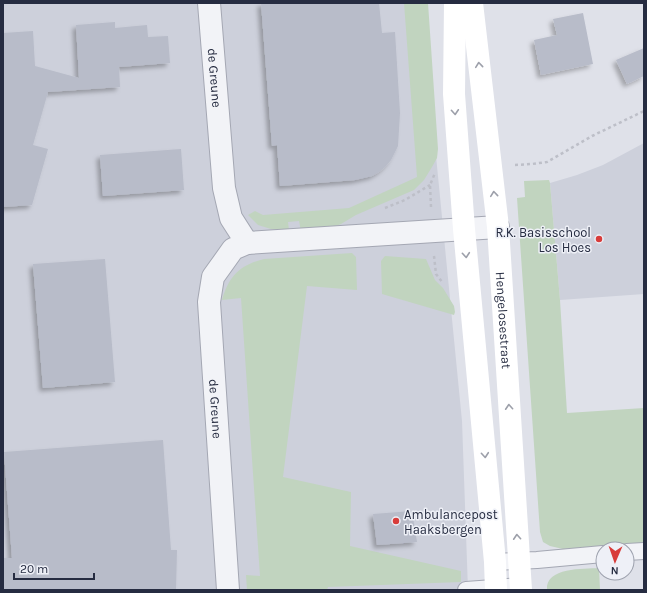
<svg xmlns="http://www.w3.org/2000/svg" width="647" height="593" viewBox="0 0 647 593" font-family="Karla,sans-serif">
  <defs>
    <filter id="shadow"><feDropShadow dx="-3.5" dy="3.5" stdDeviation="2" flood-color="#0004"/></filter>
  </defs>
  <rect width="100%" height="100%" fill="#dfe1e9"/>
  <g fill="#cdd0db">
    <polygon points="3,3 421,3 462,421 468,590 3,590"/>
    <polygon points="644,143 644,294 560,300 550,183 577,175 603,165"/>
  </g>
  <g fill="#c1d4bf">
    <polygon points="404,3 428,3 438,149 437,158 432,167 424,180 414,190 356,215 341,224 333,227 301,231 299,221 288,222 289,230 271,229 258,225 248,215 255,211 263,215 349,208 417,177"/>
    <polygon points="549,180 550,183 560,300 567,413 644,408 644,544 563,549 550,546 543,542 540,532 517,198 525,197 524,181"/>
    <path d="M 352,253 L 356,257 L 357,290 L 307,286 L 283,477 L 351,492 L 350,546 L 461,571 L 461,582 L 328,587 L 327,590 L 247,590 L 246,575 L 260,576 L 241,298 L 222,300 C 229,276 240,265 264,259 Z"/>
    <polygon points="385,256 426,259 435,280 443,288 454,306 455,312 454,315 382,294 381,261"/>
    <path d="M 599,568 L 600,590 L 547,590 C 545,567 584,569 599,568 Z"/>
  </g>
  <g fill="#b8bcc9" filter="url(#shadow)">
    <polygon points="261,3 379,3 382,33 395,32 400,113 398,146 391,160 385,167 379,172 372,176 355,180 280,186 277,145 272,146"/>
    <polygon points="583,13 593,64 541,75 534,40 557,35 553,19"/>
    <polygon points="115,22 115,28 147,25 148,37 168,36 170,63 119,67 120,87 48,92 33,145 48,149 32,205 3,207 3,33 33,31 35,66 79,78 76,25"/>
    <polygon points="644,48 644,76 627,84 616,60"/>
    <polygon points="181,149 184,190 103,196 100,155"/>
    <polygon points="105,259 115,382 43,388 33,264"/>
    <polygon points="163,440 171,550 177,550 176,590 4,590 4,558 12,558 4,452"/>
    <polygon points="412,511 417,542 377,545 373,514"/>
  </g>
  <g fill="none" stroke-linecap="round" stroke-linejoin="round">
    <defs>
      <g id="service">
        <polyline points="627,552 644,551"/>
        <polyline points="495,562 537,560 603,554"/>
        <polyline points="466,590 521,586"/>
      </g>
      <g id="minor">
        <path id="s1" d="M 209,3 L 224,188 L 231,218 L 247,243 L 233,249 L 213,277 L 209,302 L 228,590"/>
        <polyline points="247,243 498,227"/>
      </g>
    </defs>
    <use href="#service" stroke="#a4a7b3" stroke-width="18"/>
    <use href="#minor" stroke="#a4a7b3" stroke-width="24"/>
    <g stroke="#bdbfc8" stroke-width="2.5" stroke-dasharray="3 3" stroke-linecap="butt">
      <polyline points="515,165 532,164 547,162 592,136 644,111"/>
      <polyline points="431,207 430,185 435,173"/>
      <polyline points="385,208 405,200 430,185"/>
      <polyline points="434,256 436,274 443,283"/>
    </g>
    <use href="#service" stroke="#f2f3f7" stroke-width="16"/>
    <use href="#minor" stroke="#f2f3f7" stroke-width="22"/>
    <g stroke="#fff" stroke-width="22">
      <polyline points="455,3 454,94 464,229 495,562 496,590"/>
      <path id="s2" d="M 472,3 L 498,227 L 521,590"/>
    </g>
  </g>
  <defs><path id="oneway-chevron" d="M-2-3.5L2.5 0L-2 3.5" fill="none" stroke-width="1.6" stroke-linecap="round" stroke-linejoin="round"/></defs>
  <g stroke="#9da0aa">
    <use href="#oneway-chevron" transform="translate(479 65) rotate(-96)"/>
    <use href="#oneway-chevron" transform="translate(455 112) rotate(86)"/>
    <use href="#oneway-chevron" transform="translate(494 194) rotate(-96)"/>
    <use href="#oneway-chevron" transform="translate(466 255) rotate(85)"/>
    <use href="#oneway-chevron" transform="translate(509 407) rotate(-94)"/>
    <use href="#oneway-chevron" transform="translate(485 455) rotate(85)"/>
    <use href="#oneway-chevron" transform="translate(517 537) rotate(-94)"/>
  </g>
  <g fill="#d83c3a" stroke="#eef0f7" stroke-width="1.5">
    <circle cx="599" cy="239" r="4"/>
    <circle cx="396" cy="521" r="4"/>
  </g>
  <g text-anchor="middle" stroke-width="3" stroke-linejoin="round" paint-order="stroke">
    <g font-size="13" fill="#262c41" stroke="#eef0f7">
      <text dy="5" stroke="none"><textPath href="#s1" startOffset="75">de Greune</textPath></text>
      <text dy="5" stroke="none"><textPath href="#s2" startOffset="319">Hengelosestraat</textPath></text>
      <text dy="5" stroke="none"><textPath href="#s1" startOffset="428">de Greune</textPath></text>
    </g>
    <g font-size="13" fill="#262c41" stroke="#eef0f7" text-anchor="end">
      <text x="591" y="237">R.K. Basisschool<tspan x="591" dy="15">Los Hoes</tspan></text>
      <text x="404" y="519" text-anchor="start">Ambulancepost<tspan x="404" dy="15">Haaksbergen</tspan></text>
    </g>
  </g>
  <rect width="647" height="593" fill="none" stroke="#262c41" stroke-width="8"/>
  <g transform="translate(615 561) rotate(182)"><circle r="19" fill="#eef0f7" stroke="#9ea2ae"/>
  <path d="M0-3L7 15L0 10L-7 15Z" fill="#d83c3a"/>
  <text y="-6" font-size="11" font-weight="bold" text-anchor="middle" fill="#262c41">N</text>
  </g>
  <path d="M14 573v6h80v-6" fill="none" stroke="#262c41" stroke-width="2"/>
  <text x="20" y="573" font-size="12" fill="#262c41" stroke="#eef0f7" stroke-width="3" paint-order="stroke">20 m</text>
</svg>
